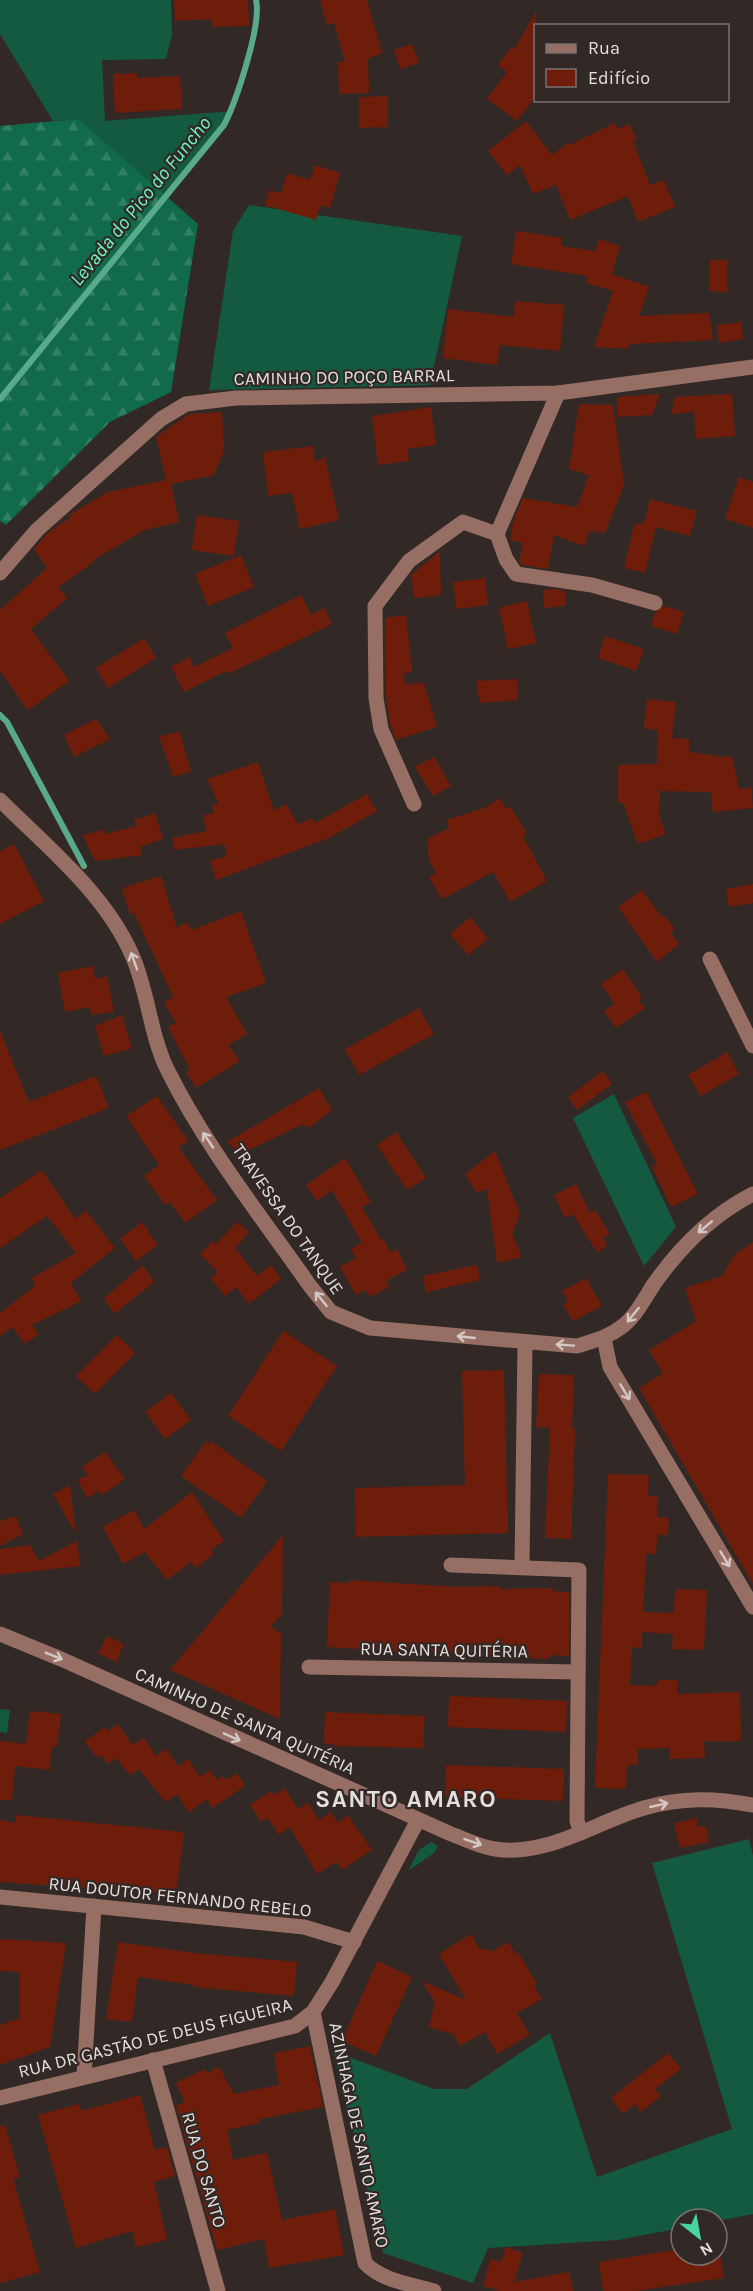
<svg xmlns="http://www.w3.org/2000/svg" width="753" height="2291" viewBox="0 0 753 2291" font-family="Karla,sans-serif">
  <defs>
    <pattern id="forest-firs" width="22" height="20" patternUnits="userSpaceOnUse" patternTransform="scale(1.5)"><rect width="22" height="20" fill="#106a4b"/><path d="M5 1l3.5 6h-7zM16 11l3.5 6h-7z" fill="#337f64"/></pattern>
  </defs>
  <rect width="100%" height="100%" fill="#322927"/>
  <g fill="#145a40">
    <polygon points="0,0 171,0 172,34 166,59 102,60 105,121 234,111 225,126 166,201 78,119 53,121 0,34"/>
    <polygon points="249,205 462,236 430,385 209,390 233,231"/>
    <polygon points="614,1094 676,1227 644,1266 573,1118"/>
    <polygon points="0,1709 10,1710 7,1733 0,1732"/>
    <polygon points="749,1839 753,1856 753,2214 717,2221 717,2219 681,2219 681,2228 618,2240 488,2248 473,2283 383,2253 333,2051 434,2089 467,2089 550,2033 597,2177 732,2129 652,1863"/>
    <polygon points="431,1842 438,1846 434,1853 408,1871 419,1850"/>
  </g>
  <polygon fill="url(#forest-firs)" points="78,119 198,224 171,392 110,422 6,525 0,521 0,126"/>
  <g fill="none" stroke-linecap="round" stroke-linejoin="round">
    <g stroke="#59a98b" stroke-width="6">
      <path d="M 0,399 L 224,125 C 236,102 262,24 256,0"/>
      <polyline points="0,715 7,722 84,866"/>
    </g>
  </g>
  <g fill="#6f1d0b">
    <polygon points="174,0 248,0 249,26 212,27 212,19 175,21"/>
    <polygon points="320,0 367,0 382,53 368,59 369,93 339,94 338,62 345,62 334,23 327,25"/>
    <polygon points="536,11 536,96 517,121 487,99 507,72 498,65 511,47 514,50"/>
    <polygon points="412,44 419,63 400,69 394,50"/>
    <polygon points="137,73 137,78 180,76 182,109 115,113 113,74"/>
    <polygon points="388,96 388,127 359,128 359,97"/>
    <polygon points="526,121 552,155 568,143 569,145 615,123 618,129 629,124 637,140 633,142 650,185 664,180 675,207 638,222 628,196 570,220 556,185 533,194 520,165 507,175 488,151"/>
    <polygon points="315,165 340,173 330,208 320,206 316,220 265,205 269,190 281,193 287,173 310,180"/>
    <polygon points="516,231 562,238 561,246 595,251 599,239 620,246 612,274 649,287 639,316 709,313 713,340 630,344 628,349 594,347 613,291 586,283 588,276 511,264"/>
    <polygon points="710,260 727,260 727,292 709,291"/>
    <polygon points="515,301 564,305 560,351 500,345 497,365 443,358 448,309 514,317"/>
    <polygon points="741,322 743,339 719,343 717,325"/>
    <polygon points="660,394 652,415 618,417 617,397"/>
    <polygon points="732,394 735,436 696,439 694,412 671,414 675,397"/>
    <polygon points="579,404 613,405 624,485 605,533 590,531 584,546 554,535 548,569 522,565 519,561 523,543 510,540 513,522 523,498 577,507 589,475 569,469"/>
    <polygon points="431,407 436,445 407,449 409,461 378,465 372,416"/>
    <polygon points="222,412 224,451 214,475 171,484 179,522 145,530 93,560 94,562 58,587 67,598 31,629 69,681 28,710 0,671 0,610 47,568 34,549 49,532 71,517 69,515 108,492 166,480 156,437 189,414"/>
    <polygon points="313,446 315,462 325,457 339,520 300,529 292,493 268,496 263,452"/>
    <polygon points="739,477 753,482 753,528 725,519"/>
    <polygon points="650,499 697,511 690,536 656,527 645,573 624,568 634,525 644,523"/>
    <polygon points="197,515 239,521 234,556 192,550"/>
    <polygon points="440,551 441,595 414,598 411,575"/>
    <polygon points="241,555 254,587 208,606 195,574"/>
    <polygon points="485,578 488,605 456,609 453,582"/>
    <polygon points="553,589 565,591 566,606 544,608 543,590"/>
    <polygon points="301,595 311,615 324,608 332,624 228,674 226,671 184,692 171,667 189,657 194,667 233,648 225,633"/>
    <polygon points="527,601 536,643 508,649 499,608"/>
    <polygon points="664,606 684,612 677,634 651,626 655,612"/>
    <polygon points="406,615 412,672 404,674 405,684 424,683 437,727 396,740 390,723 386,697 385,618"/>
    <polygon points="605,636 644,649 636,671 598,658"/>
    <polygon points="144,638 156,658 108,688 96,668"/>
    <polygon points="517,679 518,700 480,703 476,681"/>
    <polygon points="647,699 676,702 672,738 689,739 689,752 723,757 732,756 739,789 751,788 753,808 713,812 711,792 660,791 659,815 666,834 638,844 623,803 618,803 618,765 657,764 658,730 644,729"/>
    <polygon points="96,719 110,739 74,757 64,735"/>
    <polygon points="180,732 191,771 173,777 159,736"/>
    <polygon points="434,757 451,786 433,796 415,767"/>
    <polygon points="258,762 274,811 286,804 298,824 313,818 315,823 367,794 377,811 329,838 216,880 210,861 227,856 224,844 174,850 172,838 206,831 203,815 214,813 212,805 219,804 207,779"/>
    <polygon points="500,798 507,809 511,807 527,834 523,836 547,881 510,902 493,872 442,899 429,877 436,873 429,860 427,839 449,828 446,820 484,808"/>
    <polygon points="155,813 163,839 140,847 142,855 95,861 83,835 102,830 105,834 136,826 134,820"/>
    <polygon points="14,844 44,901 0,924 0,852"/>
    <polygon points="161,876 177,928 186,922 192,930 241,911 266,983 226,997 247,1034 228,1045 240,1061 196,1088 186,1072 190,1070 168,1027 176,1023 164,1002 173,997 134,913 130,914 122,888"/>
    <polygon points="753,884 753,903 729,907 726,889"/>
    <polygon points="642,890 662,918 665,916 675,929 671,933 679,944 657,962 618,907"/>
    <polygon points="470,917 488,939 468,955 450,934"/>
    <polygon points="93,966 95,979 107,976 114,1012 92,1015 89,1007 65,1012 58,973"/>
    <polygon points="623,969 642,998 639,1000 645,1008 616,1028 604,1011 615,1004 601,984"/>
    <polygon points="419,1008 434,1034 359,1075 345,1049"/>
    <polygon points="122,1015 132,1048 104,1056 95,1026"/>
    <polygon points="0,1031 29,1102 96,1076 109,1108 0,1150"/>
    <polygon points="727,1052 739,1074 701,1096 688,1075"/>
    <polygon points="603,1071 612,1084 577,1110 568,1097"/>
    <polygon points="319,1088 332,1110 309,1128 303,1124 241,1154 227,1142"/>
    <polygon points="646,1092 698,1194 671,1207 652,1167 657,1164 625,1102"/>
    <polygon points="157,1096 188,1141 179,1148 217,1200 185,1223 170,1202 165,1205 144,1176 159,1165 126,1116"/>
    <polygon points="396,1132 426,1178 407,1190 377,1145"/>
    <polygon points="495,1151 520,1214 512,1234 522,1257 497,1263 487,1189 477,1193 465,1174"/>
    <polygon points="345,1158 371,1202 362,1207 381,1240 383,1239 391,1252 397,1249 407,1269 386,1281 389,1287 370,1297 366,1290 356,1295 340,1267 356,1258 351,1249 362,1243 332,1190 317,1201 306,1185"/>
    <polygon points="42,1170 75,1219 86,1211 115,1248 71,1283 81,1301 32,1325 39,1334 25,1344 12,1327 0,1336 0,1313 35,1286 32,1278 76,1253 47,1216 0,1248 0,1198"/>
    <polygon points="576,1184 590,1213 595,1210 610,1234 603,1238 607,1246 597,1252 573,1214 565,1218 554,1195"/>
    <polygon points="142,1222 158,1245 136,1261 120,1239"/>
    <polygon points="237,1222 249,1232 235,1248 257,1276 271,1265 281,1279 249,1304 236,1287 225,1296 211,1278 218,1272 200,1254 213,1241 216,1244"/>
    <polygon points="753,1242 753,1584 639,1388 663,1373 649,1350 696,1321 685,1288 722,1276 734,1255"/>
    <polygon points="143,1265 154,1282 114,1314 104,1298"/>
    <polygon points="477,1265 480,1280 426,1292 423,1276"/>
    <polygon points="586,1278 602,1306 573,1321 563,1305 568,1302 562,1291"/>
    <polygon points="283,1331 337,1366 281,1451 228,1416"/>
    <polygon points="117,1335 135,1353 95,1394 76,1376"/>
    <polygon points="504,1370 508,1533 356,1537 355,1488 465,1485 462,1371"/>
    <polygon points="539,1374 574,1375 572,1429 575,1429 571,1539 545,1538 550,1428 536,1427"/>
    <polygon points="171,1393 191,1420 165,1439 145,1412"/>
    <polygon points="206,1441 209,1445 211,1441 267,1481 241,1518 181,1476"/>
    <polygon points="105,1452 125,1479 102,1495 99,1491 87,1498 78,1480 88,1475 82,1467"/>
    <polygon points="608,1474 649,1475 648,1496 658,1496 657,1517 669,1518 668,1535 657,1535 656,1554 646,1554 643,1612 674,1613 675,1589 707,1590 704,1650 672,1649 673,1634 642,1632 642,1648 632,1647 630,1685 656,1686 659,1680 677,1680 677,1694 740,1692 741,1741 704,1741 705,1758 670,1759 670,1748 638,1749 638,1765 627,1765 626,1789 595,1788"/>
    <polygon points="70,1485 76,1534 53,1494"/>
    <polygon points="192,1492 224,1541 211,1550 214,1554 196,1568 191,1562 167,1580 145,1552 123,1564 103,1527 134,1510 144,1529"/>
    <polygon points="16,1516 23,1534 0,1546 0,1521"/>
    <polygon points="283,1535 282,1614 271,1626 281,1634 280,1719 170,1670"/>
    <polygon points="77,1541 80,1566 0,1575 0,1549 30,1545 39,1561"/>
    <polygon points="349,1580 459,1587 499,1586 499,1589 553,1588 552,1591 569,1592 569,1656 550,1655 550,1659 528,1658 528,1654 475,1656 475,1653 421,1651 421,1653 327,1647 330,1582 349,1583"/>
    <polygon points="107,1636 124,1644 116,1662 98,1653"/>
    <polygon points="449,1696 567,1701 566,1732 448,1727"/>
    <polygon points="30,1711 61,1714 57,1747 52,1746 49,1770 15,1766 12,1800 0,1800 0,1741 26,1744"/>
    <polygon points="325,1712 425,1716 423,1748 334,1746 334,1744 324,1744"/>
    <polygon points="118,1724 132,1745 144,1738 156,1756 166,1749 178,1766 188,1759 200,1777 210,1770 217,1780 223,1776 226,1780 237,1773 245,1786 212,1808 207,1799 189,1812 177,1794 165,1802 139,1769 130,1775 116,1758 107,1764 102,1755 97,1758 85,1741 105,1727 108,1731"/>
    <polygon points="446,1765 564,1769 563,1801 445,1797"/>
    <polygon points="284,1788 298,1809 308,1803 319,1820 331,1812 338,1823 348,1815 372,1850 342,1870 336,1862 317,1874 290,1827 279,1835 268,1818 261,1822 250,1805 271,1791 274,1795"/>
    <polygon points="16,1815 184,1832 176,1894 0,1882 0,1820 15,1823"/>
    <polygon points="697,1818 698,1827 706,1826 709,1842 680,1848 674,1823"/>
    <polygon points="471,1934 479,1948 493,1951 508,1942 516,1954 518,1952 537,1984 534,1986 542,1999 517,2013 530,2035 497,2054 485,2032 460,2046 453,2034 429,2027 435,2002 422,1981 466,2000 439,1954"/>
    <polygon points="0,1939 66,1943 50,2047 0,2065 0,2025 20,2018 20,1972 0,1971"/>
    <polygon points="118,1942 194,1953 297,1962 294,1996 194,1987 194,1985 138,1977 132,2022 106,2019"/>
    <polygon points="377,1961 412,1977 376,2056 342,2041"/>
    <polygon points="310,2046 323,2107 260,2119 260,2123 227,2130 233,2160 267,2153 282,2220 335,2209 344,2255 269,2268 264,2239 217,2250 176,2105 185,2103 176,2083 205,2069 207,2073 219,2067 234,2094 279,2085 274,2053"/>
    <polygon points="668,2053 681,2069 655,2089 661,2096 641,2112 635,2104 623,2114 611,2098"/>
    <polygon points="140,2095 155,2150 167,2147 175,2176 154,2182 167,2240 136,2247 132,2231 76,2248 38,2115 79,2104 81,2111"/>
    <polygon points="5,2125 20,2177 13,2179 40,2272 0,2283 0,2126"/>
    <polygon points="506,2247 523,2253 514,2282 569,2272 573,2291 501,2291 483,2286 491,2259 501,2262"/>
    <polygon points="681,2249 681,2255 720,2255 724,2278 635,2291 603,2291 599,2262"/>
  </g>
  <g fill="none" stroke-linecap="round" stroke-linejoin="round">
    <g stroke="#966e64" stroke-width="15">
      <polyline points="497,534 506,559 516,574 592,585 655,603"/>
      <polyline points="0,573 37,530 161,419 186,404 236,398 558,393 753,367"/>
      <path d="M 0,800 C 47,847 105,893 132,955 C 148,991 150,1034 167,1069 C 205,1146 261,1216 310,1286 L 331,1312 L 370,1328 L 577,1346 C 592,1341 607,1338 620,1328 C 635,1318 644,1299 654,1284 C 680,1247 712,1215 753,1194"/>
      <polyline points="414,804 381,729 376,698 375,606 409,561 463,522 497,534 558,393"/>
      <polyline points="710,959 753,1046"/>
      <polyline points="604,1338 610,1367 753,1607"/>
      <polyline points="451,1565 579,1570 577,1821 581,1833"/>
      <polyline points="522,1567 525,1342"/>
      <path d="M 0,1634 L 61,1659 L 451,1834 C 465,1839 480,1847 495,1849 C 548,1857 595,1822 644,1808 C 682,1797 715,1798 753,1805"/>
      <polyline points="309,1667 578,1672"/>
      <polyline points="0,1897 304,1927 354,1942"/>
      <path d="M 313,2012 L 365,2263 C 382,2281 411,2284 434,2291"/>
      <polyline points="153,2060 218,2291"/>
      <polyline points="84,2077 94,1906"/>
      <polyline points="0,2098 295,2026 313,2012 332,1982 418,1820"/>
    </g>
  </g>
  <defs><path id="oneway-shaft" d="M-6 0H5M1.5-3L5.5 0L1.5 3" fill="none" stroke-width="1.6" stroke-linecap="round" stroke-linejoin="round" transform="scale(1.5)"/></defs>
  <g stroke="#d4c8c5">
    <use href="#oneway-shaft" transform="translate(134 961) rotate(-110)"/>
    <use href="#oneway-shaft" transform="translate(208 1140) rotate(-124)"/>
    <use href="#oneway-shaft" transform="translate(705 1227) rotate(140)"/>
    <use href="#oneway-shaft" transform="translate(321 1299) rotate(-129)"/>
    <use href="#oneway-shaft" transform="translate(633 1315) rotate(129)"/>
    <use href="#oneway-shaft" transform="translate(466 1337) rotate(-174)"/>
    <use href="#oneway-shaft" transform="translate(565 1345) rotate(-176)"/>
    <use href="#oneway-shaft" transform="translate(625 1392) rotate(59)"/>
    <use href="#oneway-shaft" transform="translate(725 1559) rotate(59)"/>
    <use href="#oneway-shaft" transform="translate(54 1656) rotate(22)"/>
    <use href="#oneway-shaft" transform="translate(232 1737) rotate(24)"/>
    <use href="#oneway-shaft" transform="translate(659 1805) rotate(-13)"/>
    <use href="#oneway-shaft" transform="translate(473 1842) rotate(19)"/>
  </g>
  <g text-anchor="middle" stroke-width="4.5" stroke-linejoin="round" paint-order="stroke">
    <g font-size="18" fill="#e4dfdd" stroke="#322927">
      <text transform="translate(344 377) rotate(-1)" y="6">CAMINHO DO POÇO BARRAL</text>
      <text transform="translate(288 1219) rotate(55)" y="6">TRAVESSA DO TANQUE</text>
      <text transform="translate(444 1650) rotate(1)" y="6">RUA SANTA QUITÉRIA</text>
      <text transform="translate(245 1721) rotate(24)" y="6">CAMINHO DE SANTA QUITÉRIA</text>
      <text transform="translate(180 1897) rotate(6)" y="6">RUA DOUTOR FERNANDO REBELO</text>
      <text transform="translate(155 2038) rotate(-14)" y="6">RUA DR GASTÃO DE DEUS FIGUEIRA</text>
      <text transform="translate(359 2135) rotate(78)" y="6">AZINHAGA DE SANTO AMARO</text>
      <text transform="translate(204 2170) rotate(74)" y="6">RUA DO SANTO</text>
    </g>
    <g font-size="20" font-style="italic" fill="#6bf8be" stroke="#322927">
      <text transform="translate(140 201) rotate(-51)" y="7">Levada do Pico do Funcho</text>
    </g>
    <g font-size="24" font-weight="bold" letter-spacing="1.5" fill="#e4dfdd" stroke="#322927">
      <text x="406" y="1807">SANTO AMARO</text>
    </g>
  </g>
  <rect x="534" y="24" width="195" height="78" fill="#322927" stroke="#797270" stroke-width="1.5"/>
  <rect x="546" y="44" width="30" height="9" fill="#966e64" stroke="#797270" stroke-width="1.5"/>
  <text x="588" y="54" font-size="18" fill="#e4dfdd">Rua</text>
  <rect x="546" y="69" width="30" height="18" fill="#6f1d0b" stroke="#797270" stroke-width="1.5"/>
  <text x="588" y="84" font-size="18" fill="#e4dfdd">Edifício</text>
  <g transform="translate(699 2237) rotate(149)"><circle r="28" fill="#322927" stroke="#797270" stroke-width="1.5"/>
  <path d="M0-4.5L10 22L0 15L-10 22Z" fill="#48d49d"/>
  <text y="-9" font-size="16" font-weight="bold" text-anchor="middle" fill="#e4dfdd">N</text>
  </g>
</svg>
